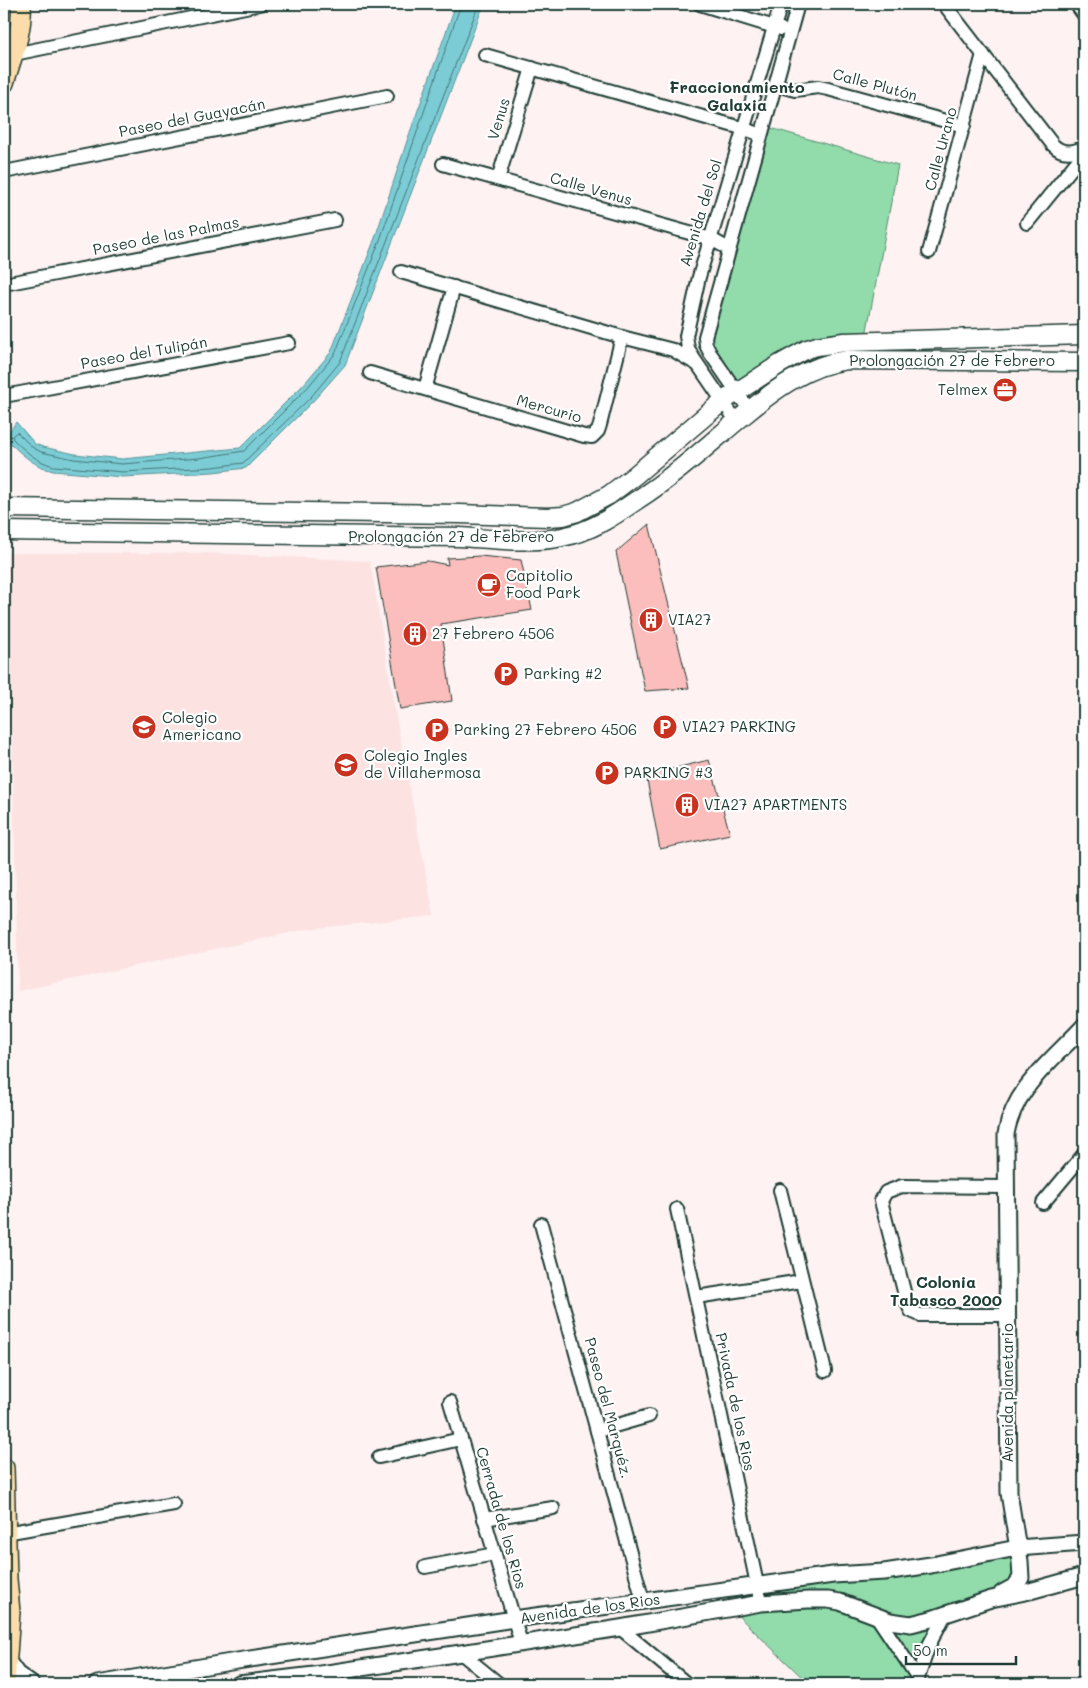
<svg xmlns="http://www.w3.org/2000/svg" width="1088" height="1688" viewBox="0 0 1088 1688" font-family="Mali,sans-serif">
  <rect width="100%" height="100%" fill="#fef2f2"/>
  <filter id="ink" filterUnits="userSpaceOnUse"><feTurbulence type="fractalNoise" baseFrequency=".02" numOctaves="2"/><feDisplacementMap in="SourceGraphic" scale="10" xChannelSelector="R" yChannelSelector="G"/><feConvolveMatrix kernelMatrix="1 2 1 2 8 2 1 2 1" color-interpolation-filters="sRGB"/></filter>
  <g filter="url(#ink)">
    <polygon fill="#fde2e2" points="8,553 208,553 370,561 396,717 434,916 307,929 18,991"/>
    <g fill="#92dbab" stroke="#588c70">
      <polygon points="4,4 20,4 4,80"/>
      <polygon points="764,126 898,165 865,341 831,343 738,392 706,332"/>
      <polygon points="1017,1548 1015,1586 946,1613 919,1684 809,1684 730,1608 726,1590"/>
    </g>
    <path fill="#7cccd6" stroke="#579395" d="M 456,4 L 484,4 L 345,365 L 314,400 L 246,468 L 213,472 L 123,477 L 53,471 C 33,466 19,452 5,438 L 16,422 L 35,444 L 43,447 L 75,454 L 122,459 L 240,448 L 304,384 L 331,352 L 375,238 L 408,138 Z"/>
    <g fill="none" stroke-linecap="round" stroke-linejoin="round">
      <path stroke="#447675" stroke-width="1" d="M 461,4 L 380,240 L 335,354 L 308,387 L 244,451 L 199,458 L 122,464 L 74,459 L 41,452 L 32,447 L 17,432 L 12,436 L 13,439 C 25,451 37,462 54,466 L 123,472 L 213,467 L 243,463 L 311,397 L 340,362 L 479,4"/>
    </g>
    <g fill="#fbbebd" stroke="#1f3d34">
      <polygon points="649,524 689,688 645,691 616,552"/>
      <polygon points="480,556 521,560 532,610 441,624 452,701 400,709 376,567 428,561 448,565 447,558"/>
      <polygon points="709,760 730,834 660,849 646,775"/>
    </g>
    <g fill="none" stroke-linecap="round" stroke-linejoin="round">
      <defs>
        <g id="minor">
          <polyline points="700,4 781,29"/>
          <path d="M 944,4 L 1053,145 C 1062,154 1073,153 1084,147"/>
          <polyline points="1076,4 1084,15"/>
          <polyline points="14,54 260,4"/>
          <polyline points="485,55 745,129 761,135"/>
          <polyline points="776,85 795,90 818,87 828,89 964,126"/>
          <polyline points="443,164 711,239 729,249"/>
          <polyline points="4,172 387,96"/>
          <polyline points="498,179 532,68"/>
          <polyline points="1027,223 1084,153"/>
          <polyline points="929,252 983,54"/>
          <polyline points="401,272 622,337 673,350 695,363"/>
          <polyline points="4,284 335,220"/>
          <polyline points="370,373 584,436 592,437 598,431 600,425 622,337"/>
          <polyline points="425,389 454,287"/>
          <polyline points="4,396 289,343"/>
          <polyline points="750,411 710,353 706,345 705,337 798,4"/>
          <polyline points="737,422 694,359 688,348 686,336 699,277 781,4"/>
          <polyline points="1006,1187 902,1186 886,1192 881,1201 907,1303 911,1311 920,1315 1007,1315"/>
          <polyline points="780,1190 825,1371"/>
          <polyline points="1043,1203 1084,1154"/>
          <polyline points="677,1209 761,1603"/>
          <polyline points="541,1224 643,1601"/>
          <polyline points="696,1297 802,1281"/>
          <polyline points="450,1402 521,1643"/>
          <polyline points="597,1431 649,1416"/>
          <polyline points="379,1457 461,1439"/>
          <polyline points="484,1519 553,1508"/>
          <polyline points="5,1533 174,1504"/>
          <polyline points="425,1567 495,1554"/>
          <polyline points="877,1617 918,1678 919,1684"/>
          <polyline points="620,1628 687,1684"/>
          <polyline points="461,1653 499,1684"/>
          <polyline points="314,1675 324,1684"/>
          <polyline points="918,1678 929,1645 946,1613"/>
        </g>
        <g id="tertiary">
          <path d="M 1002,1593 L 1015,1586 L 1021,1578 L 1020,1561 L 1009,1493 L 1006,1134 C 1014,1087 1054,1059 1084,1026"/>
          <polyline points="7,1660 17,1674 31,1684"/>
          <polyline points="97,1684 237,1661 514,1619 833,1575 884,1572 931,1565 1017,1548 1084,1543"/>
          <polyline points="239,1684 314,1675 461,1653 620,1628 761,1603 808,1600 828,1600 840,1602 890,1621 911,1624 931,1619 991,1599 1030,1591 1084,1576"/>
        </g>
        <g id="secondary">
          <polyline points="4,508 460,514 548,517 563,516 577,512 609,495 634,476 723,401 780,364 807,349 817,346 844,342 1084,335"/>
          <path d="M 4,531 L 460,537 C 493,539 530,544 562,537 C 590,532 614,516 637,500 C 676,475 709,444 744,415 C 774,390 807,365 847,360 L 1084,362"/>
        </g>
        <g id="primary">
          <path d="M 4,83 C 12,56 23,32 21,4"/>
          <polyline points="4,1468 7,1579 10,1612 5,1684"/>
        </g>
      </defs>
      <use href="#minor" stroke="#1f3d34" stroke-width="16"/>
      <use href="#tertiary" stroke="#1f3d34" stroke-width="19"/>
      <use href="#secondary" stroke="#1f3d34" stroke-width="21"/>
      <use href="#primary" stroke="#1f3d34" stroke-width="22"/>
      <use href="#minor" stroke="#fff" stroke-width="12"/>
      <use href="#tertiary" stroke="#fff" stroke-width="15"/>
      <use href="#secondary" stroke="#fff" stroke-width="18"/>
      <use href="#primary" stroke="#fcdcab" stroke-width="19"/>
    </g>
  </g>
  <defs>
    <symbol id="office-disc" viewBox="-11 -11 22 22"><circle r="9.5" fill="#c8321e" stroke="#fff"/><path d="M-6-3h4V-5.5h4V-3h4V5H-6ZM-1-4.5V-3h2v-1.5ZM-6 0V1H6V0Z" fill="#fff"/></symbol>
    <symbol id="cafe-disc" viewBox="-11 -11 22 22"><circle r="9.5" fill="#c8321e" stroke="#fff"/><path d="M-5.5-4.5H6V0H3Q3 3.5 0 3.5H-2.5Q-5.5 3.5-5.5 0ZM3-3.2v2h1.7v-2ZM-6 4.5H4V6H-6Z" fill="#fff"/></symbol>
    <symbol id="building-disc" viewBox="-11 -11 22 22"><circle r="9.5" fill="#c8321e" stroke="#fff"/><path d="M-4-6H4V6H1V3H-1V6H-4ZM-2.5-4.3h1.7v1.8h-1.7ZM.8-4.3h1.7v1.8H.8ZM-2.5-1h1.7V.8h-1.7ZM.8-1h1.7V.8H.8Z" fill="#fff"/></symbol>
    <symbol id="parking-disc" viewBox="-11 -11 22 22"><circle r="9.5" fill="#c8321e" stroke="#fff"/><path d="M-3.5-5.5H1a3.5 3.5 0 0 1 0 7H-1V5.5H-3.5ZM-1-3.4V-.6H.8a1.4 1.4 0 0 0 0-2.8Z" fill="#fff"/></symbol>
    <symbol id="school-disc" viewBox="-11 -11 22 22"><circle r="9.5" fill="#c8321e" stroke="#fff"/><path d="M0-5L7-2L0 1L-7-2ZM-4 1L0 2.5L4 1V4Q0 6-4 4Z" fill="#fff"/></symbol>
  </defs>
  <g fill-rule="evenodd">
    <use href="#office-disc" x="991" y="376" width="28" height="28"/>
    <use href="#cafe-disc" x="475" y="571" width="28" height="28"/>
    <use href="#building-disc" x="637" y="606" width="28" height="28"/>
    <use href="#building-disc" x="401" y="620" width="28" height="28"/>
    <use href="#parking-disc" x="492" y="660" width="28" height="28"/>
    <use href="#school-disc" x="130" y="713" width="28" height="28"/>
    <use href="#parking-disc" x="651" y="713" width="28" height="28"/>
    <use href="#parking-disc" x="423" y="716" width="28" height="28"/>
    <use href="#school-disc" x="332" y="751" width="28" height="28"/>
    <use href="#parking-disc" x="593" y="759" width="28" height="28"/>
    <use href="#building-disc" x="673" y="791" width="28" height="28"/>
  </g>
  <g text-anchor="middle" stroke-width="4.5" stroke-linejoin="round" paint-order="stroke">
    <g font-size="15" fill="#1f3d34" stroke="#fff">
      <text transform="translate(875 85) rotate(15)" y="5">Calle Plutón</text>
      <text transform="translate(192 118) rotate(-11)" y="5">Paseo del Guayacán</text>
      <text transform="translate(499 119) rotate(-73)" y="5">Venus</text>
      <text transform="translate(941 149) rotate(-75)" y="5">Calle Urano</text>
      <text transform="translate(591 189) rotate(16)" y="5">Calle Venus</text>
      <text transform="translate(701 213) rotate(-73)" y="5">Avenida del Sol</text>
      <text transform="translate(166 236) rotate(-11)" y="5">Paseo de las Palmas</text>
      <text transform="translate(144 353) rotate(-10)" y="5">Paseo del Tulipán</text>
      <text x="952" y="366">Prolongación 27 de Febrero</text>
      <text transform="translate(549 409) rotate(16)" y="5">Mercurio</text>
      <text x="451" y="542">Prolongación 27 de Febrero</text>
      <text transform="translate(1008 1393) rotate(-90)" y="5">Avenida planetario</text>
      <text transform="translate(735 1402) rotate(78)" y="5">Privada de los Rios</text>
      <text transform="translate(608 1408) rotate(75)" y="5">Paseo del Marquéz.</text>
      <text transform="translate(501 1518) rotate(74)" y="5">Cerrada de los Rios</text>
      <text transform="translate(590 1609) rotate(-8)" y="5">Avenida de los Rios</text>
    </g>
    <g font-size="15" fill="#1f3d34" stroke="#fff" text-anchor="start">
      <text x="988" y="395" text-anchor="end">Telmex</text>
      <text x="506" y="581">Capitolio<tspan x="506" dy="17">Food Park</tspan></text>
      <text x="668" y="625">VIA27</text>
      <text x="432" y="639">27 Febrero 4506</text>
      <text x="524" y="679">Parking #2</text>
      <text x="162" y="723">Colegio<tspan x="162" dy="17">Americano</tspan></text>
      <text x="682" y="732">VIA27 PARKING</text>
      <text x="454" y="735">Parking 27 Febrero 4506</text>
      <text x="364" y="761">Colegio Ingles<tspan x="364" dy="17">de Villahermosa</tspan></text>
      <text x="624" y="778">PARKING #3</text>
      <text x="704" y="810">VIA27 APARTMENTS</text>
    </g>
    <g font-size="16" font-weight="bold" fill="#1f3d34" stroke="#fff">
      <text x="737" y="93">Fraccionamiento<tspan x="737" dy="18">Galaxia</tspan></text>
      <text x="946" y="1288">Colonia<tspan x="946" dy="18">Tabasco 2000</tspan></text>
    </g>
  </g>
  <rect width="1088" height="1688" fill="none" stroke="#fff" stroke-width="20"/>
  <rect x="10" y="10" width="1068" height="1668" fill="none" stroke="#1f3d34" stroke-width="2" filter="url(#ink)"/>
  <path d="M906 1656v8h110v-8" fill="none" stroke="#1f3d34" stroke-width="2.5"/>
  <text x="913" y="1656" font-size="15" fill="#1f3d34" stroke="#ffffff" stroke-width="4" paint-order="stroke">50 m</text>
</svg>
